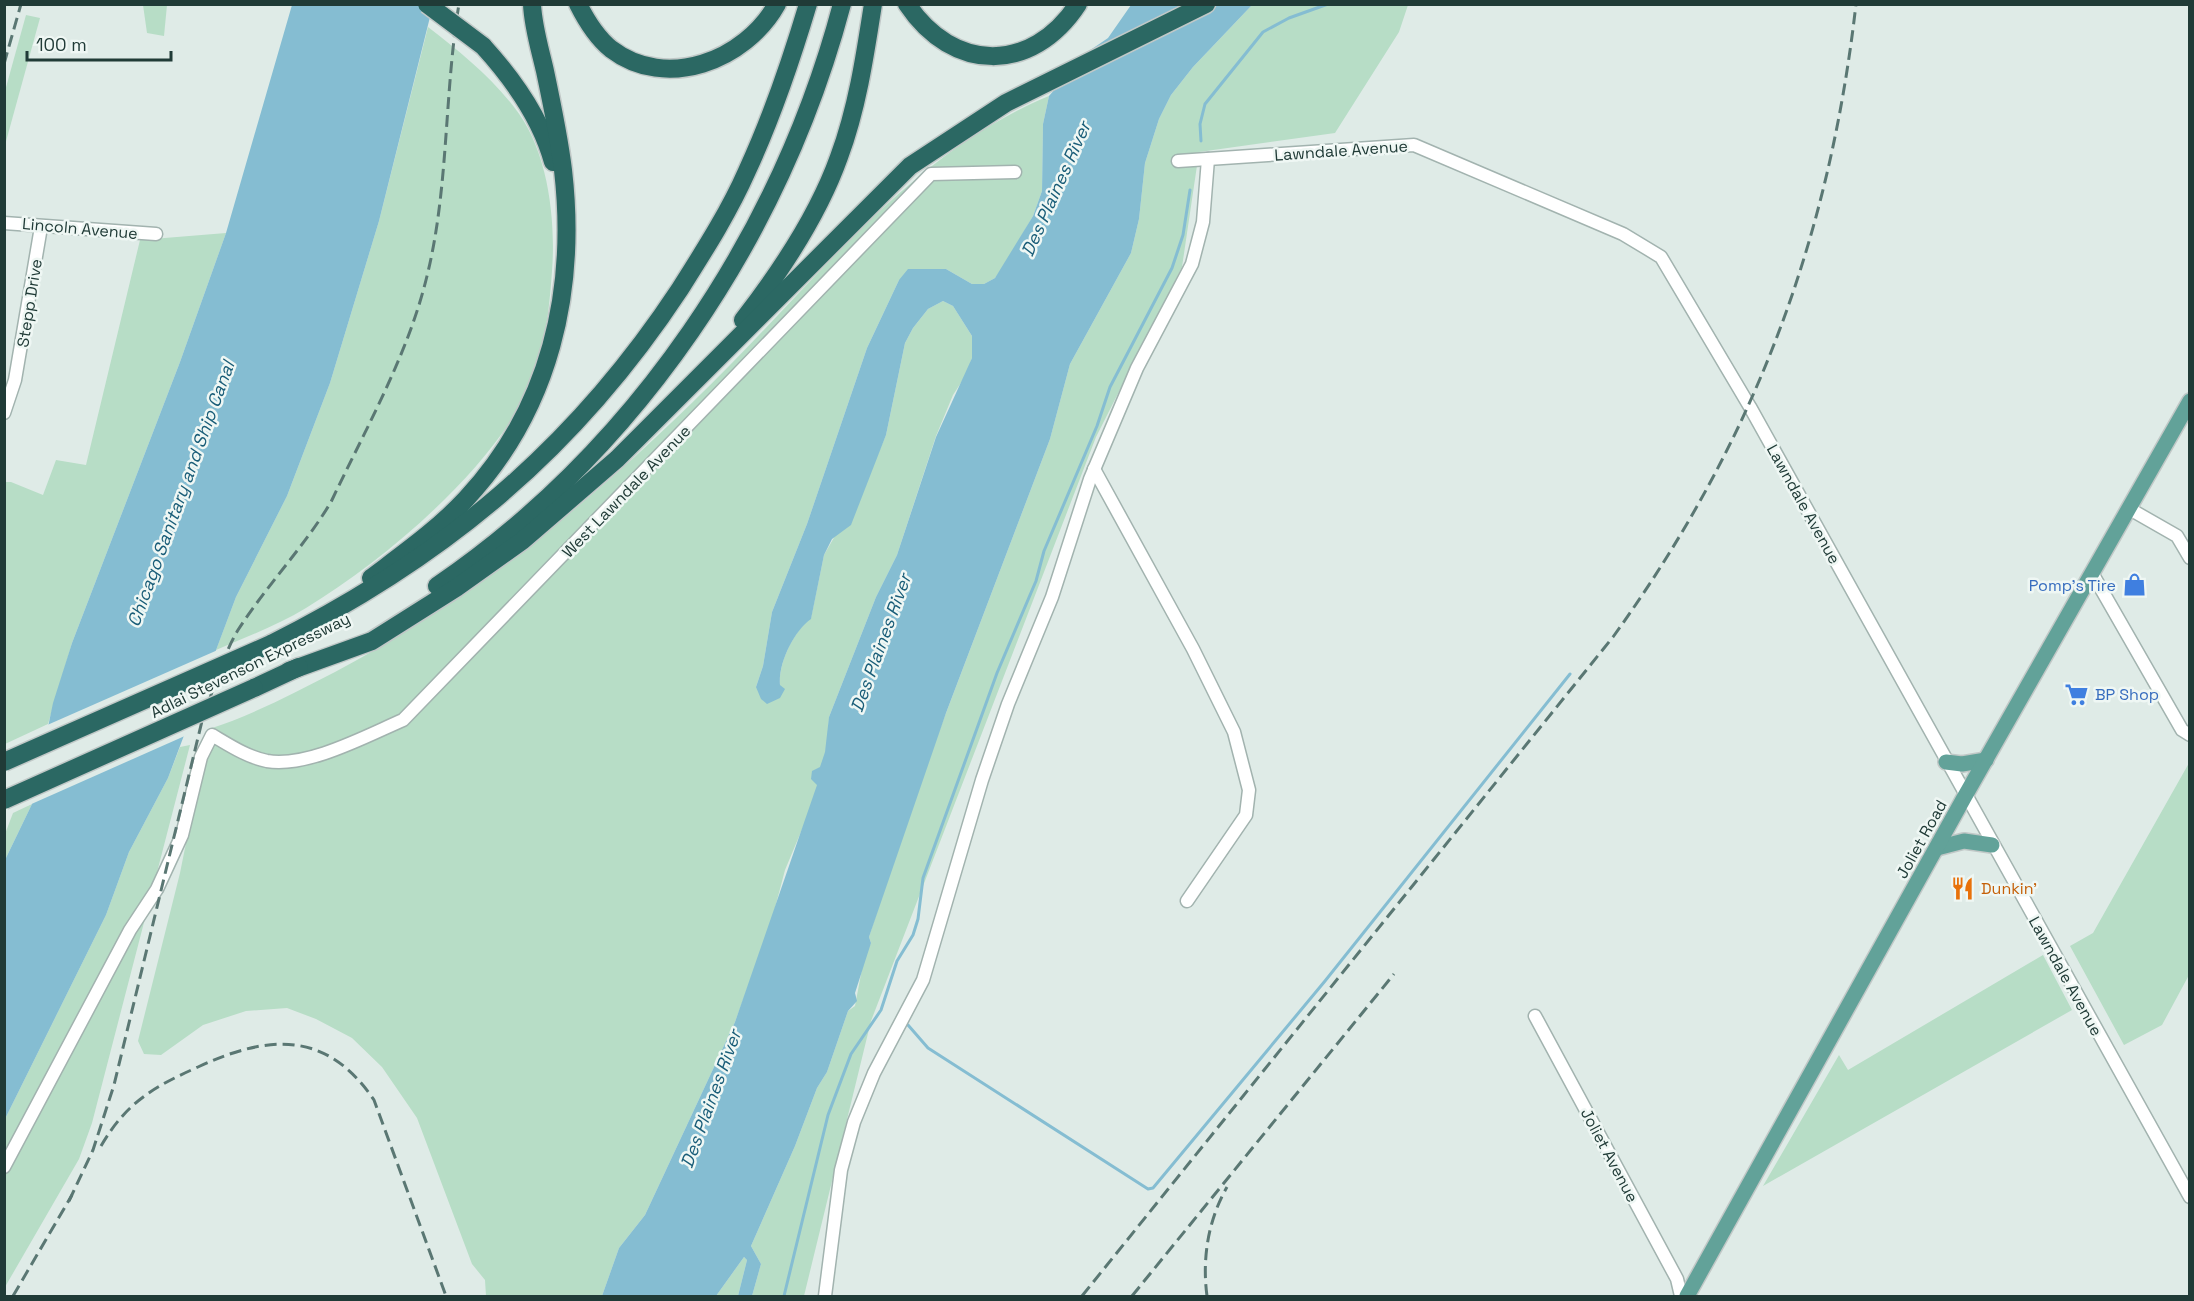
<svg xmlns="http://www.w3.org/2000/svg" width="2194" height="1301" viewBox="0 0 2194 1301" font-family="'Space Grotesk',sans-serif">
  <rect width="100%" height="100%" fill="#dfebe7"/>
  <g fill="#b7ddc6">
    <polygon points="143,5 167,5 164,36 147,33"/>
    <polygon points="1252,5 1408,5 1399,32 1335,133 1199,152 1182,267 1096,437 871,1021 804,1296 752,1296 761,1264 751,1246 795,1146 817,1088 827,1072 848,1011 855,1006 864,958 871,943 869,937 910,808 1050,439 1070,364 1131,253 1139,219 1145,163 1159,119 1171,95 1193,67"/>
    <polygon points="26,15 40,18 5,145 5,91"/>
    <path d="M 428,27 C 459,51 490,76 514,107 C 548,149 556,219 552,271 C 549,313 544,361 524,399 C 480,479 383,561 306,608 C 278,625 246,637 216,650 L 236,597 L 287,496 L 330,383 L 379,221 Z"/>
    <path d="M 1049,96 L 1043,124 L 1042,191 L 1033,216 L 1004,266 L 995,278 L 984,284 L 972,284 L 946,269 L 899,280 L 867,348 L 807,524 L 772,612 L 763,666 L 756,687 L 780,685 C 778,663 794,631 811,618 L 824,555 L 867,480 L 886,435 L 905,343 L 913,328 L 928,309 L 943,301 L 953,306 L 972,336 L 972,358 L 966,375 L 953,395 L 936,436 L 897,555 L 876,597 L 829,717 L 828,741 L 813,803 L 785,870 L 771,923 L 735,1022 L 645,1215 L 619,1248 L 602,1296 L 486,1296 L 485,1280 L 472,1264 L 417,1118 L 382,1067 L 352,1038 L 316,1019 L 287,1008 L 246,1011 L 203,1025 L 161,1055 L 144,1054 L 138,1041 L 180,873 L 209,729 C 253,715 294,693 335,672 C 484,593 612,485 730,365 C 827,267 918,150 1049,96 Z"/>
    <polygon points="226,233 180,362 72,643 48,724 5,744 4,482 11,482 43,495 56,460 86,465 140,240"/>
    <polygon points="190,745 92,1123 79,1159 5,1287 5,1119 106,915 129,852 168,778 180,747"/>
    <polygon points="2189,763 2189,975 2162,1025 2124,1045 2070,946 2093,933"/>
    <polygon points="32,804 5,860 5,834 13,813"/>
    <polygon points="2043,955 2072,1010 1763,1186 1839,1055 1848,1070"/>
    <polygon points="744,1257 747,1260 738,1296 716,1296"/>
  </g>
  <g fill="#85bdd2">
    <polygon points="292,5 433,5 379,221 330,383 287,496 236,597 168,778 129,852 106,915 5,1119 5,860 32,804 53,703 72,643 180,362 226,233"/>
    <path d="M 1131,5 L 1252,5 L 1193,67 L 1171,95 L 1159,119 L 1145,163 L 1139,219 L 1131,253 L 1070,364 L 1050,439 L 946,713 L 869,937 L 871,943 L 855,993 L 857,1001 L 848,1011 L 827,1072 L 817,1088 L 795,1146 L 751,1246 L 761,1264 L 752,1296 L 738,1296 L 747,1260 L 744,1257 L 716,1296 L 602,1296 L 619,1248 L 645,1215 L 735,1022 L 817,785 L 811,779 L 812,771 L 820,767 L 825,752 L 829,717 L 876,597 L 897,555 L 936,437 L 972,358 L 972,336 L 953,306 L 943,301 L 928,309 L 913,328 L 905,343 L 886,435 L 851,525 L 832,539 L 824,555 L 811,619 C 794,631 778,663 780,685 L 785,689 L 780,698 L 767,704 L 761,699 L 756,687 L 763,666 L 772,612 L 807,524 L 867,348 L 899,280 L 908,269 L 946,269 L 972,284 L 984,284 L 995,278 L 1033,216 L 1042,191 L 1043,124 L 1049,96 L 1086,53 L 1108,38 Z"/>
  </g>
  <polygon fill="#dfebe7" points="220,649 187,735 27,806 45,726"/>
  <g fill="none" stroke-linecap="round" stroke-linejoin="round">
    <g stroke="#85bdd2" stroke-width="3">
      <polyline points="1201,141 1200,124 1205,104 1263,32 1289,18 1328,4"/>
      <polyline points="908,1025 928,1048 1148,1189 1153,1188 1325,981 1570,674"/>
      <polyline points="784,1296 828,1115 851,1054 881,1010 897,961 913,935 918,919 923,878 997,673 1036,581 1044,551 1097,426 1110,387 1172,268 1183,235 1190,190"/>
    </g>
    <defs>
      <g id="minor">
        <polyline points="1178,161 1414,145 1623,234 1661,257 1750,407 2190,1197"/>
        <polyline points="4,223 156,234"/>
        <polyline points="4,413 15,380 41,227"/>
        <polyline points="1094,469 1193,649 1234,732 1249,790 1246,815 1187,901"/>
        <polyline points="2128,508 2177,536 2190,558"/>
        <polyline points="2092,573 2182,730 2190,735"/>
        <polyline points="1535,1016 1677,1279 1681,1296"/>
        <path d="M 4,1167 L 130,930 L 157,889 L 182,835 L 201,757 L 212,735 C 229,745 247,757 267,761 C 307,768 366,736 403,720 L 931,174 L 1015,172"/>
        <polyline points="825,1296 841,1170 854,1122 874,1073 923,980 982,780 1008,704 1052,597 1090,479 1137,368 1192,264 1203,222 1208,159"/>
      </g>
      <g id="major">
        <polyline points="1946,762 1962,764 1986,760"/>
        <polyline points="1937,848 1964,841 1992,845"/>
        <polyline points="1687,1296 1965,796 2190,401"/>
      </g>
      <g id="highway">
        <path d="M 578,4 C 586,20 596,37 611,49 C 666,91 745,61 777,4"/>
        <path d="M 907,4 C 953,73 1032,74 1078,4"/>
        <path d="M 483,46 C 513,79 541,118 553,162"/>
        <path d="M 743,320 C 781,271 818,216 839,157 C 857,109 865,56 873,4"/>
        <path d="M 371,578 C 404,553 438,529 466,499 C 550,409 577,291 563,170 C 559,137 552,104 545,71 C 540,49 533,27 532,4"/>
        <path d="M 437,586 C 636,450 780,237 842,4"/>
        <path d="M 271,644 C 443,558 574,450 680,289 C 704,251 729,212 747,171 C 772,117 791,61 808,4"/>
        <polyline points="289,671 372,641 456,588 522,541 617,459 910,166 1006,103 1206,4"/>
        <polyline points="254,688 299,667"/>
      </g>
    </defs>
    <use href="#minor" stroke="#a2b3af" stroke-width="15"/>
    <use href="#major" stroke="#c1c8c7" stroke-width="18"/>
    <use href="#highway" stroke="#c1c8c7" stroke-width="21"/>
    <use href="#minor" stroke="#fff" stroke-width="12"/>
    <use href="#major" stroke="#62a299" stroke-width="15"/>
    <use href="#highway" stroke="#2b6863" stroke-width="18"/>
    <g stroke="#5a7773" stroke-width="3" stroke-dasharray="12 6" stroke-linecap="butt">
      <polyline points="4,64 21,4"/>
      <path d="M 101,1146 C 126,1103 153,1087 198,1067 C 267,1035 326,1029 374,1100 L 446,1296"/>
      <path d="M 69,1201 L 93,1150 L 114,1085 L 202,721 C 213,691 222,657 238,630 C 267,585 304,547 331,502 C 366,428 408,355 427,276 C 449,187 444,94 459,4"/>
      <polyline points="13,1296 72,1195"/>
      <path d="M 1082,1296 L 1613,637 C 1753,443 1829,242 1856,4"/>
      <polyline points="1132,1296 1394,974"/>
      <path d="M 1207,1296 C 1202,1259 1208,1220 1227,1187"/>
    </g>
    <defs>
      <g id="highway-bridge">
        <polyline points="427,4 483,46"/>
        <polyline points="4,762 271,644"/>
        <polyline points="4,800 254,688"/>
      </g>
    </defs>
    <use href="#highway-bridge" stroke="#c1c8c7" stroke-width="21" stroke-linecap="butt"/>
    <use href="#highway-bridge" stroke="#2b6863" stroke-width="18"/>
  </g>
  <defs>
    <symbol id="shop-bare" viewBox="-9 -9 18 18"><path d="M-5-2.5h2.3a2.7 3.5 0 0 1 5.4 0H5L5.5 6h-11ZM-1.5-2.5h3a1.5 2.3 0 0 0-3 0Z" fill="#3f7fe0" stroke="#eff7f4" stroke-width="2.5" paint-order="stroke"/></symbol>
    <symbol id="supermarket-bare" viewBox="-9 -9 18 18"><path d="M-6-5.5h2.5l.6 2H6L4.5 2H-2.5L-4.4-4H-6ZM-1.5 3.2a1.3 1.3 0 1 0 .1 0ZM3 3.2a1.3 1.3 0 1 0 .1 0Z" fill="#3f7fe0" stroke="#eff7f4" stroke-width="2.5" paint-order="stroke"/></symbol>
    <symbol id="restaurant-bare" viewBox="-9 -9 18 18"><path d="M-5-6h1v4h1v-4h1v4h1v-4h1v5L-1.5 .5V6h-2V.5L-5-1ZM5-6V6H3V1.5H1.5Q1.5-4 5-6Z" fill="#e8710a" stroke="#eff7f4" stroke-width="2.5" paint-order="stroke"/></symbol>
  </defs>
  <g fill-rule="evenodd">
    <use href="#shop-bare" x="2118" y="568" width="33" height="33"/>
    <use href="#supermarket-bare" x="2060" y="678" width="33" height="33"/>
    <use href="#restaurant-bare" x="1946" y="872" width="33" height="33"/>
  </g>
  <g text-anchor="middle" stroke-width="5" stroke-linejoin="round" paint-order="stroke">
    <g font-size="16" fill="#203b37" stroke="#eff7f4">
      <text transform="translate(1341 150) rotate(-4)" y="6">Lawndale Avenue</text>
      <text transform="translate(80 228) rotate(5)" y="6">Lincoln Avenue</text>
      <text transform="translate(29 303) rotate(-81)" y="6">Stepp Drive</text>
      <text transform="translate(626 491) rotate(-46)" y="6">West Lawndale Avenue</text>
      <text transform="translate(1804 504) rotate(61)" y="6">Lawndale Avenue</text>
      <text transform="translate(250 665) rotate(-26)" y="6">Adlai Stevenson Expressway</text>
      <text transform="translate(1921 839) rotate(-61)" y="6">Joliet Road</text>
      <text transform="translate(2066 976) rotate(61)" y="6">Lawndale Avenue</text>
      <text transform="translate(1610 1155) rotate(62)" y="6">Joliet Avenue</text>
    </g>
    <g font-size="16" fill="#366cbe" stroke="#eff7f4" text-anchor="end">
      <text x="2116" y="591">Pomp's Tire</text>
      <text x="2095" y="700" text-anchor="start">BP Shop</text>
    </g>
    <g font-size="16" fill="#c56008" stroke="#eff7f4" text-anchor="start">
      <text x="1981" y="894">Dunkin'</text>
    </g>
    <g font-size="18" font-style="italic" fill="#195d78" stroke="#eff7f4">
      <text transform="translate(1056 189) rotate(-66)" y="6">Des Plaines River</text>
      <text transform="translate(181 494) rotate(-70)" y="6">Chicago Sanitary and Ship Canal</text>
      <text transform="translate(881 643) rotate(-70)" y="6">Des Plaines River</text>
      <text transform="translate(711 1099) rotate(-70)" y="6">Des Plaines River</text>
    </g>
  </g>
  <rect width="2194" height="1301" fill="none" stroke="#203b37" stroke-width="12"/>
  <path d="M27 51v9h144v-9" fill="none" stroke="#203b37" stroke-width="3"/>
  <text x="36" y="51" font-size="18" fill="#203b37" stroke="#eff7f4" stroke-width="4.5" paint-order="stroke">100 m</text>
</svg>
